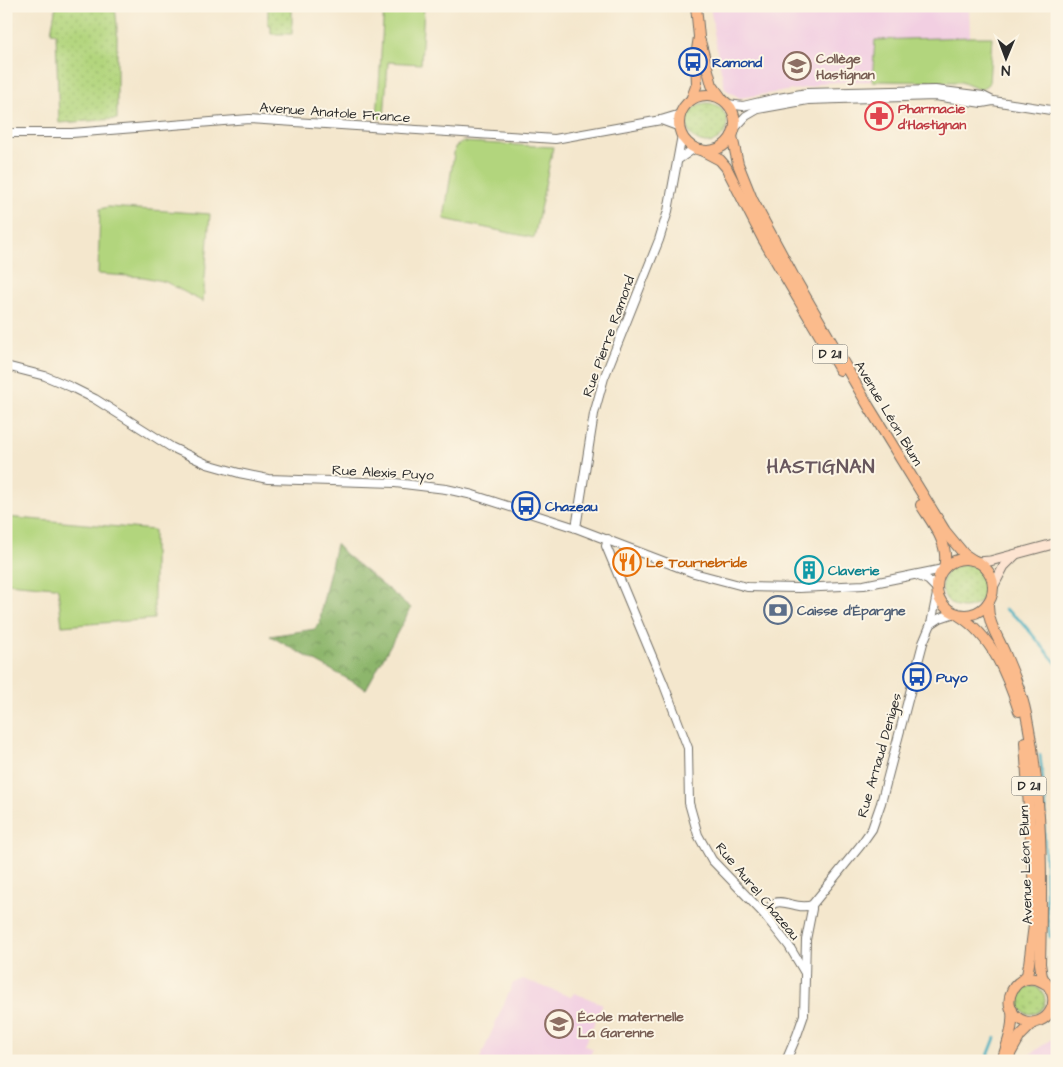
<svg xmlns="http://www.w3.org/2000/svg" width="1063" height="1067" viewBox="0 0 1063 1067" font-family="'Architects Daughter',sans-serif">
  <defs>
    <pattern id="grass-dots" width="8" height="8" patternUnits="userSpaceOnUse" patternTransform="scale(1.25)"><rect width="8" height="8" fill="#b2d57d"/><path d="M2 2h.1M6 6h.1" fill="none" stroke="#99b76c" stroke-width="1.8" stroke-linecap="round"/></pattern>
    <pattern id="forest-crowns" width="20" height="18" patternUnits="userSpaceOnUse" patternTransform="scale(1.25)"><rect width="20" height="18" fill="#8db66c"/><path d="M2 6a3 3 0 1 1 6 0M12 15a3 3 0 1 1 6 0" fill="none" stroke="#739459"/></pattern>
  </defs>
  <rect width="100%" height="100%" fill="#fcf5e5"/>
  <filter id="ink" filterUnits="userSpaceOnUse"><feTurbulence type="fractalNoise" baseFrequency=".02" numOctaves="2"/><feDisplacementMap in="SourceGraphic" scale="10" xChannelSelector="R" yChannelSelector="G"/><feConvolveMatrix kernelMatrix="1 2 1 2 8 2 1 2 1" color-interpolation-filters="sRGB"/></filter>
  <filter id="wash" filterUnits="userSpaceOnUse"><feTurbulence type="fractalNoise" baseFrequency=".0096" numOctaves="4" result="noise"/><feDisplacementMap in="SourceGraphic" scale="20" xChannelSelector="R" yChannelSelector="G"/><feGaussianBlur stdDeviation="1.12" result="paint"/><feColorMatrix in="noise" values="0 0 0 0 0 0 0 0 0 0 0 0 0 0 0 0 0 1.4 0 .05"/><feComposite in="paint" operator="in"/></filter>
  <g filter="url(#wash)">
    <rect width="100%" height="100%" fill="#f4e7cd"/>
    <g fill="#f2cfe2">
      <polygon points="710,6 969,6 970,37 875,40 872,81 820,83 811,87 740,98 725,89 717,51"/>
      <polygon points="523,979 571,997 574,993 603,1004 584,1045 593,1049 587,1061 479,1061 513,983"/>
      <polygon points="1057,1035 1057,1061 1021,1061"/>
    </g>
    <g fill="url(#grass-dots)" stroke="#6e8054">
      <polygon points="56,6 115,6 117,25 117,119 59,123 56,33 51,32"/>
      <polygon points="268,6 292,6 292,34 271,34 271,25 268,25"/>
      <circle cx="707" cy="123" r="20"/>
      <circle cx="964" cy="586" r="22"/>
      <circle cx="1031" cy="1000" r="14"/>
    </g>
    <polygon fill="url(#forest-crowns)" stroke="#5c704c" points="336,544 345,554 411,608 366,689 270,636 315,629 320,622 322,606"/>
    <g fill="#b2d57d" stroke="#6e8054">
      <polygon points="384,6 424,6 421,64 388,62 384,118 377,118"/>
      <polygon points="970,37 992,37 989,83 981,90 961,82 872,81 875,40"/>
      <polygon points="463,142 553,147 534,238 444,219 455,147"/>
      <polygon points="108,207 210,214 203,302 166,282 144,277 98,274 100,209"/>
      <polygon points="6,517 154,530 154,619 62,626 58,589 55,587 6,583"/>
    </g>
    <g fill="none" stroke-linecap="round" stroke-linejoin="round">
      <g stroke="#44b0c2" stroke-width="2.5">
        <polyline points="1005,609 1021,621 1057,664"/>
        <polyline points="1040,755 1046,808 1044,821 1047,916 1050,937"/>
        <polyline points="986,1061 995,1038"/>
      </g>
    </g>
  </g>
  <g filter="url(#ink)">
    <g fill="none" stroke-linecap="round" stroke-linejoin="round">
      <defs>
        <g id="tertiary">
          <polyline points="728,104 743,106 773,99 807,93 935,90 983,96 993,101 1057,111"/>
          <polyline points="661,120 680,127"/>
          <polyline points="734,129 746,116 758,109 808,100 935,96 982,103 993,101"/>
          <polyline points="6,133 72,133 249,119 555,139 661,120 681,114"/>
          <polyline points="679,159 695,148"/>
          <polyline points="6,366 45,376 71,387 95,399 171,447 207,464 239,473 268,479 395,483 446,489 473,495 576,528 694,573 747,587 799,588 864,585 943,569"/>
          <polyline points="576,528 594,414 604,378 659,240 668,211 682,135"/>
          <polyline points="608,539 606,546 664,685 688,748 689,803 698,835 712,860 763,913 789,946 805,973"/>
          <polyline points="916,575 928,580 937,589"/>
          <polyline points="931,624 940,618 955,613"/>
          <path d="M 763,913 C 767,910 771,905 775,903 C 785,899 797,910 812,905 L 860,846 L 872,829 L 881,803 L 923,643 L 931,624 L 937,594"/>
          <polyline points="786,1061 797,1035 804,1015 806,940 812,909 812,905"/>
        </g>
        <g id="secondary">
          <polyline points="977,562 990,561 1057,543"/>
          <polyline points="993,587 1004,566 1015,555"/>
        </g>
        <g id="primary">
          <polyline points="700,41 712,85 722,99"/>
          <circle cx="707" cy="123" r="28"/>
          <polyline points="691,100 697,84 696,56 699,37 696,6"/>
          <polyline points="732,136 738,164 752,199 794,277 869,407 945,531 964,554 973,560"/>
          <polyline points="701,150 720,160 726,167 763,239 840,370"/>
          <path d="M 921,505 C 933,524 950,544 944,568"/>
          <circle cx="965" cy="587" r="28"/>
          <path d="M 988,603 C 987,623 999,638 1006,656 C 1014,675 1022,694 1026,714 C 1043,796 1042,881 1040,964 C 1041,968 1041,973 1042,976 C 1044,982 1050,986 1052,993 C 1056,1004 1050,1017 1039,1021 C 1034,1023 1029,1023 1024,1021 C 994,1010 1015,963 1046,984"/>
          <path d="M 958,615 C 992,636 1007,674 1019,711"/>
          <polyline points="1021,981 1027,975 1029,964 1034,925 1034,891 1025,742"/>
          <path d="M 1002,1061 C 1007,1044 1014,1028 1012,1010"/>
          <polyline points="1006,1061 1020,1036 1033,1023"/>
        </g>
      </defs>
      <use href="#tertiary" stroke="#716d64" stroke-width="10"/>
      <use href="#secondary" stroke="#716d64" stroke-width="11"/>
      <use href="#primary" stroke="#716d64" stroke-width="12"/>
      <use href="#tertiary" stroke="#fff" stroke-width="8"/>
      <use href="#secondary" stroke="#fde4d1" stroke-width="9"/>
      <use href="#primary" stroke="#fbbb8c" stroke-width="10"/>
    </g>
  </g>
  <defs>
    <symbol id="bus-ring" viewBox="-11 -11 22 22"><circle r="9.5" fill="#fcf5e5" stroke="#1a4fb4" stroke-width="1.5"/><path d="M-5-6H5V4H4V6H2V4H-2V6H-4V4H-5ZM-3.5-4V0h7V-4ZM-3.5 1.2v1.5H-2V1.2ZM2 1.2v1.5H3.5V1.2Z" fill="#1a4fb4"/></symbol>
    <symbol id="school-ring" viewBox="-11 -11 22 22"><circle r="9.5" fill="#fcf5e5" stroke="#8d6e63" stroke-width="1.5"/><path d="M0-5L7-2L0 1L-7-2ZM-4 1L0 2.5L4 1V4Q0 6-4 4Z" fill="#8d6e63"/></symbol>
    <symbol id="pharmacy-ring" viewBox="-11 -11 22 22"><circle r="9.5" fill="#fcf5e5" stroke="#e0444e" stroke-width="1.5"/><path d="M-2-6h4v4h4v4h-4v4h-4v-4h-4v-4h4Z" fill="#e0444e"/></symbol>
    <symbol id="restaurant-ring" viewBox="-11 -11 22 22"><circle r="9.5" fill="#fcf5e5" stroke="#e8710a" stroke-width="1.5"/><path d="M-5-6h1v4h1v-4h1v4h1v-4h1v5L-1.5 .5V6h-2V.5L-5-1ZM5-6V6H3V1.5H1.5Q1.5-4 5-6Z" fill="#e8710a"/></symbol>
    <symbol id="building-ring" viewBox="-11 -11 22 22"><circle r="9.5" fill="#fcf5e5" stroke="#0f9aa8" stroke-width="1.5"/><path d="M-4-6H4V6H1V3H-1V6H-4ZM-2.5-4.3h1.7v1.8h-1.7ZM.8-4.3h1.7v1.8H.8ZM-2.5-1h1.7V.8h-1.7ZM.8-1h1.7V.8H.8Z" fill="#0f9aa8"/></symbol>
    <symbol id="bank-ring" viewBox="-11 -11 22 22"><circle r="9.5" fill="#fcf5e5" stroke="#5c6f8a" stroke-width="1.5"/><path d="M-6-4H6V4H-6ZM0-2.3a2.3 2.3 0 1 0 0 4.6a2.3 2.3 0 1 0 0-4.6Z" fill="#5c6f8a"/></symbol>
  </defs>
  <g fill-rule="evenodd">
    <use href="#bus-ring" x="677" y="46" width="32" height="32"/>
    <use href="#school-ring" x="781" y="50" width="32" height="32"/>
    <use href="#pharmacy-ring" x="863" y="100" width="32" height="32"/>
    <use href="#bus-ring" x="510" y="490" width="32" height="32"/>
    <use href="#restaurant-ring" x="611" y="546" width="32" height="32"/>
    <use href="#building-ring" x="793" y="554" width="32" height="32"/>
    <use href="#bank-ring" x="762" y="594" width="32" height="32"/>
    <use href="#bus-ring" x="901" y="661" width="32" height="32"/>
    <use href="#school-ring" x="543" y="1008" width="32" height="32"/>
  </g>
  <g text-anchor="middle" stroke-width="4" stroke-linejoin="round" paint-order="stroke">
    <g fill="#fcf5e5" stroke="#6a6863" stroke-width="1">
      <rect x="812.5" y="344.5" width="35" height="19" rx="4"/>
      <rect x="1011.5" y="776.5" width="35" height="19" rx="4"/>
    </g>
    <g font-size="12" font-weight="bold" fill="#2b2b2b">
      <text x="830" y="358">D 211</text>
      <text x="1029" y="790">D 211</text>
    </g>
    <g font-size="14" font-weight="bold" fill="#785e54" stroke="#fcf5e5" text-anchor="start">
      <text x="816" y="63">Collège<tspan x="816" dy="16">Hastignan</tspan></text>
      <text x="578" y="1021">École maternelle<tspan x="578" dy="16">La Garenne</tspan></text>
    </g>
    <g font-size="14" font-weight="bold" fill="#164399" stroke="#fcf5e5" text-anchor="start">
      <text x="712" y="67">Ramond</text>
      <text x="545" y="511">Chazeau</text>
      <text x="936" y="682">Puyo</text>
    </g>
    <g font-size="14" font-weight="bold" fill="#be3a42" stroke="#fcf5e5" text-anchor="start">
      <text x="898" y="113">Pharmacie<tspan x="898" dy="16">d'Hastignan</tspan></text>
    </g>
    <g font-size="14" fill="#2b2b2b" stroke="#fcf5e5">
      <text transform="translate(335 112) rotate(4)" y="5">Avenue Anatole France</text>
      <text transform="translate(608 336) rotate(-70)" y="5">Rue Pierre Ramond</text>
      <text transform="translate(889 413) rotate(59)" y="5">Avenue Léon Blum</text>
      <text transform="translate(383 472) rotate(3)" y="5">Rue Alexis Puyo</text>
      <text transform="translate(879 755) rotate(-74)" y="5">Rue Arnaud Deniges</text>
      <text transform="translate(1025 865) rotate(-92)" y="5">Avenue Léon Blum</text>
      <text transform="translate(758 891) rotate(50)" y="5">Rue Aurel Chazeau</text>
    </g>
    <g font-size="14" font-weight="bold" fill="#c56008" stroke="#fcf5e5" text-anchor="start">
      <text x="646" y="567">Le Tournebride</text>
    </g>
    <g font-size="14" font-weight="bold" fill="#0d838f" stroke="#fcf5e5" text-anchor="start">
      <text x="828" y="575">Claverie</text>
    </g>
    <g font-size="14" font-weight="bold" fill="#4e5e75" stroke="#fcf5e5" text-anchor="start">
      <text x="797" y="615">Caisse d'Épargne</text>
    </g>
    <g font-size="19" font-weight="bold" letter-spacing="1" fill="#68575e" stroke="#fcf5e5">
      <text x="821" y="473">HASTIGNAN</text>
    </g>
  </g>
  <rect width="1063" height="1067" fill="none" stroke="#fcf5e5" stroke-width="25"/>
  <g transform="translate(1006 58) rotate(181)" stroke="#fcf5e5" stroke-width="4" paint-order="stroke">
  <path d="M0-4L9 19L0 12L-9 19Z" fill="#2b2b2b"/>
  <text y="-8" font-size="14" font-weight="bold" text-anchor="middle" fill="#2b2b2b">N</text>
  </g>
</svg>
